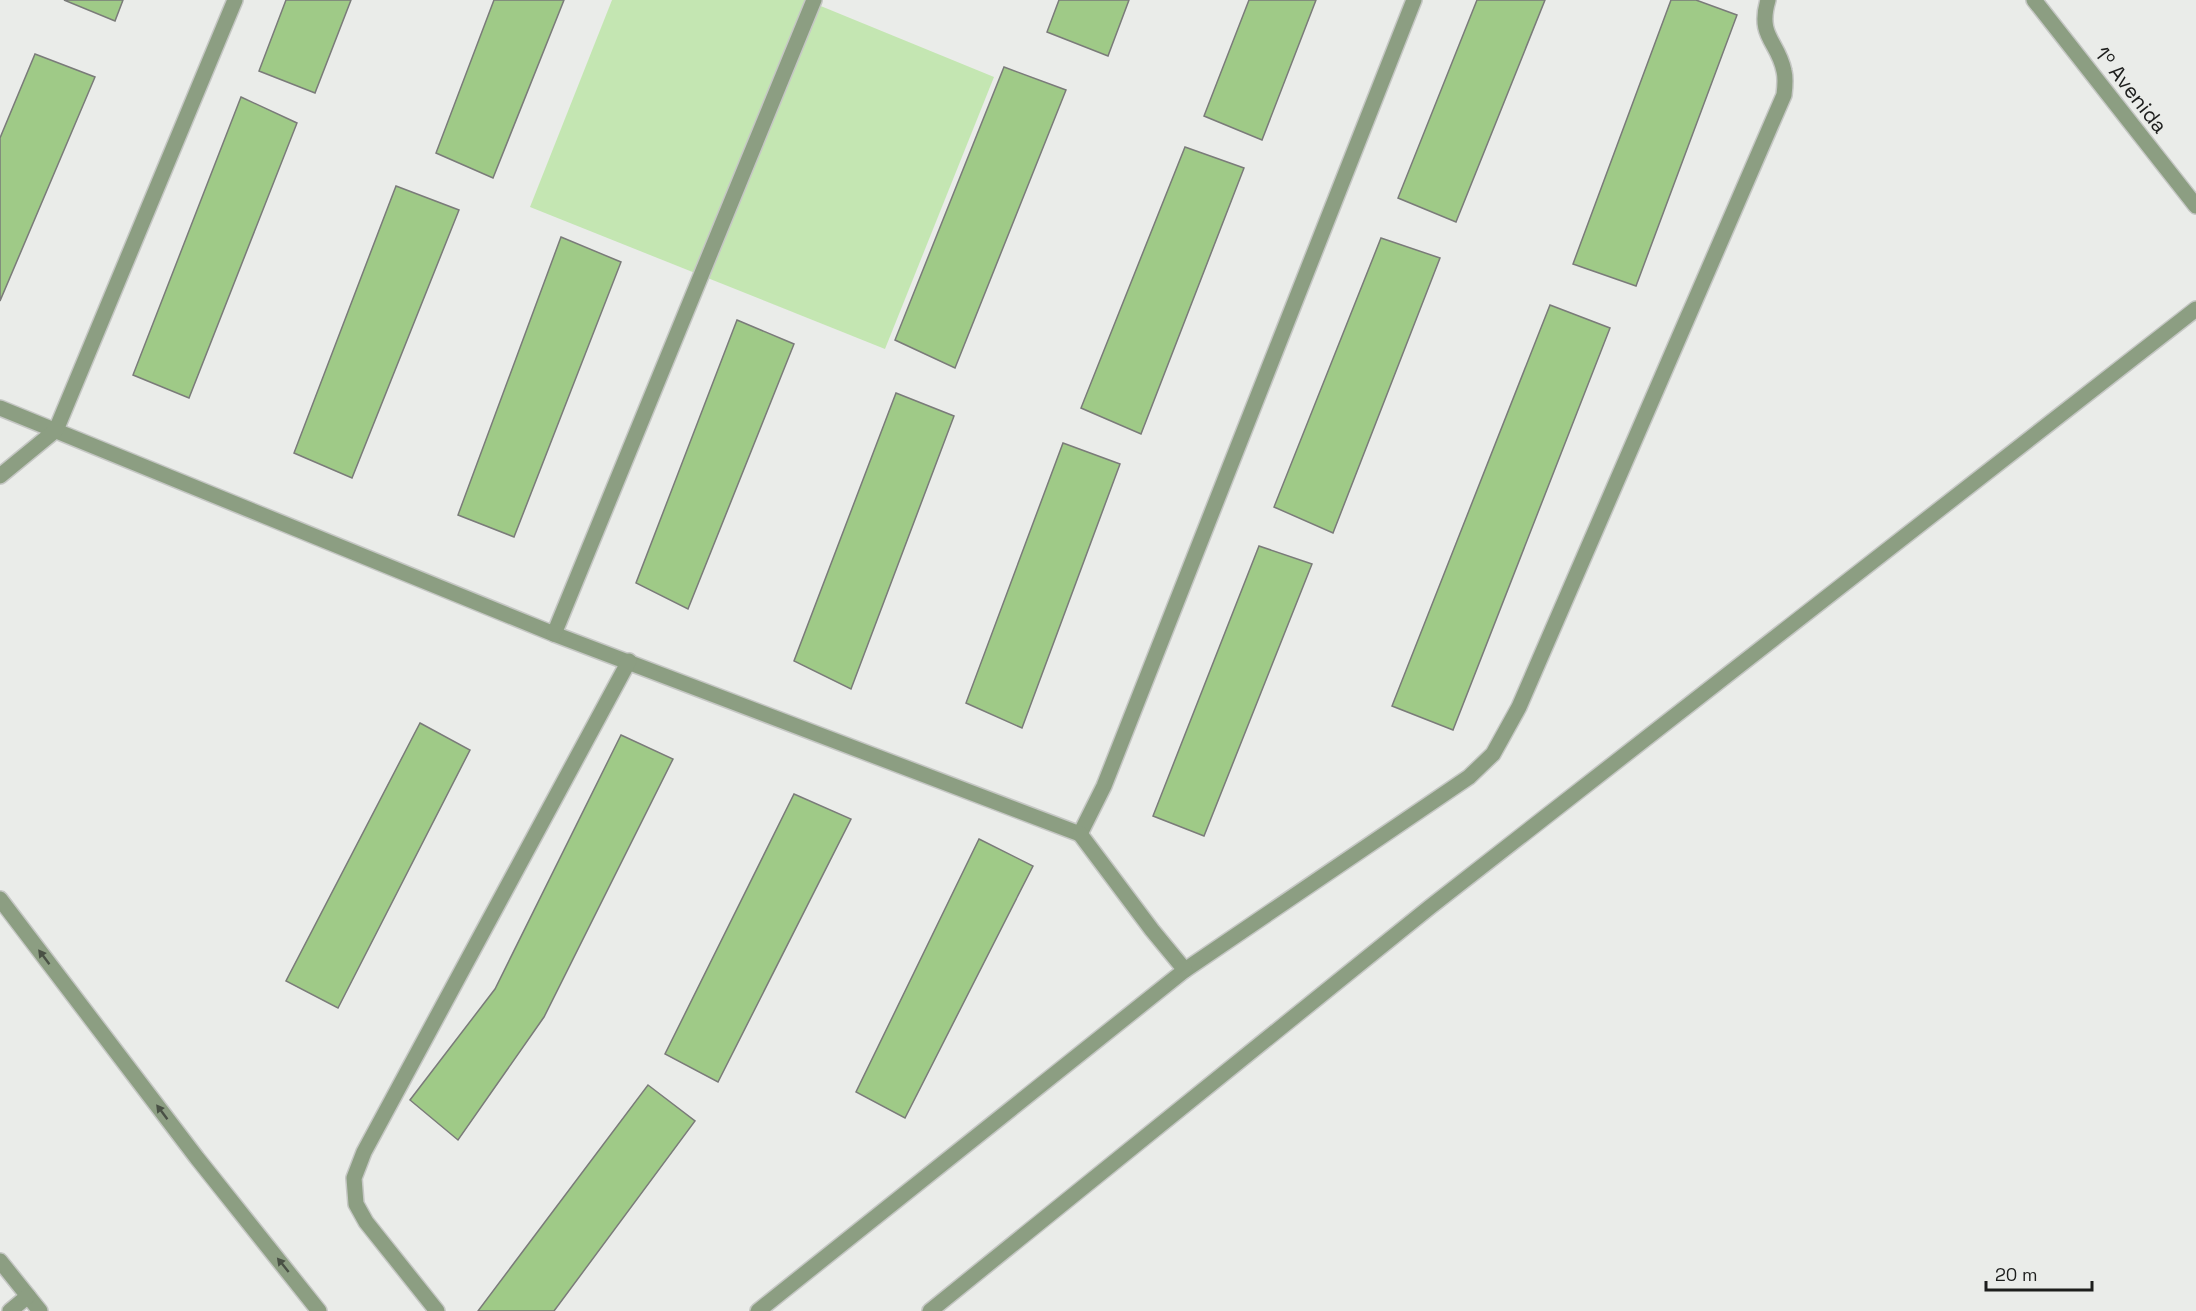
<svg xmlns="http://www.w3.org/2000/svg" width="2196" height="1311" viewBox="0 0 2196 1311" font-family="'Space Grotesk',sans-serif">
  <rect width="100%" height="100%" fill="#eaece9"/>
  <polygon fill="#c4e6b2" points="612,0 806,0 994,77 885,349 530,207"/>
  <g fill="#9fca87" stroke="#7a7b79" stroke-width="1.5">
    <polygon points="64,0 123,0 115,21"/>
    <polygon points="286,0 351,0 315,93 259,71"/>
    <polygon points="494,0 564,0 493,178 436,153"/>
    <polygon points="1059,0 1129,0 1108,56 1047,32"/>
    <polygon points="1249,0 1316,0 1262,140 1204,116"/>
    <polygon points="1477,0 1545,0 1456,222 1398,198"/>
    <polygon points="1671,0 1696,0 1737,15 1636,286 1573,264"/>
    <polygon points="35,54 95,77 0,301 0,138"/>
    <polygon points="1004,67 1066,90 955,368 895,340"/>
    <polygon points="241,97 297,123 189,398 133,375"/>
    <polygon points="1185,147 1244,168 1141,434 1081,408"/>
    <polygon points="396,186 459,210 352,478 294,453"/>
    <polygon points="561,237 621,262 514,537 458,515"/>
    <polygon points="1381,238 1440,258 1333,533 1274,507"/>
    <polygon points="1550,305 1610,328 1453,730 1392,706"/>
    <polygon points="737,320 794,344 688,609 636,583"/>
    <polygon points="896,393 954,416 851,689 794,661"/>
    <polygon points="1063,443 1120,464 1022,728 966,703"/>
    <polygon points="1259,546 1312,564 1204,836 1153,816"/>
    <polygon points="420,723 470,750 338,1008 286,981"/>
    <polygon points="621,735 673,759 544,1017 458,1140 410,1100 495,989"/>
    <polygon points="794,794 851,819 718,1082 665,1054"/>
    <polygon points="979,839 1033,866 905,1118 856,1092"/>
    <polygon points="648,1085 695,1121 554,1311 478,1311"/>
  </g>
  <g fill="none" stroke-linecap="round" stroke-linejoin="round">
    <defs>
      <g id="minor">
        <polyline points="2034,0 2196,206"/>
        <polyline points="0,408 554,634 1080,834 1104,786 1414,0"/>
        <polyline points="0,476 56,430 235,0"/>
        <polyline points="554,634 814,0"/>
        <polyline points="0,899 197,1158 319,1311"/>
        <path d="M 1185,970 L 1469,777 L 1493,754 L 1519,707 L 1784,95 C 1785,87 1786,79 1784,71 C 1778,41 1757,37 1768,0"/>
        <polyline points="0,1261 40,1311"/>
        <polyline points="10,1311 28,1296"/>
        <polyline points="437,1311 366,1222 356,1204 354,1178 364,1152 629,661"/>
        <polyline points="758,1311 1185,970 1152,930 1080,834"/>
        <polyline points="930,1311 1430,907 2196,309"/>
      </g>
    </defs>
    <use href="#minor" stroke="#c5c7c4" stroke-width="18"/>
    <use href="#minor" stroke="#8c9e82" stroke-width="15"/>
  </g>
  <defs><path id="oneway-solid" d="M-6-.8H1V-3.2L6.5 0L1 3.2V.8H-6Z" transform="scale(1.5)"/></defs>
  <g fill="#495145">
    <use href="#oneway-solid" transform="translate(44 957) rotate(-127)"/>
    <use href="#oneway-solid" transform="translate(162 1112) rotate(-127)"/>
    <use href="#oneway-solid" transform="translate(283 1265) rotate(-129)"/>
  </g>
  <g text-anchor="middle" stroke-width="5" stroke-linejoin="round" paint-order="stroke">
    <g font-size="21" fill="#1d1e1d" stroke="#eaece9">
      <text transform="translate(2131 90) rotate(52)" y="7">1º Avenida</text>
    </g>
  </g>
  <path d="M1986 1281v9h106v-9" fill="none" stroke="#1d1e1d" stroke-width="3"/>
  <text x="1995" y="1281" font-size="18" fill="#1d1e1d" stroke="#eaece9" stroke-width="4.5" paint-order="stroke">20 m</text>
</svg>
